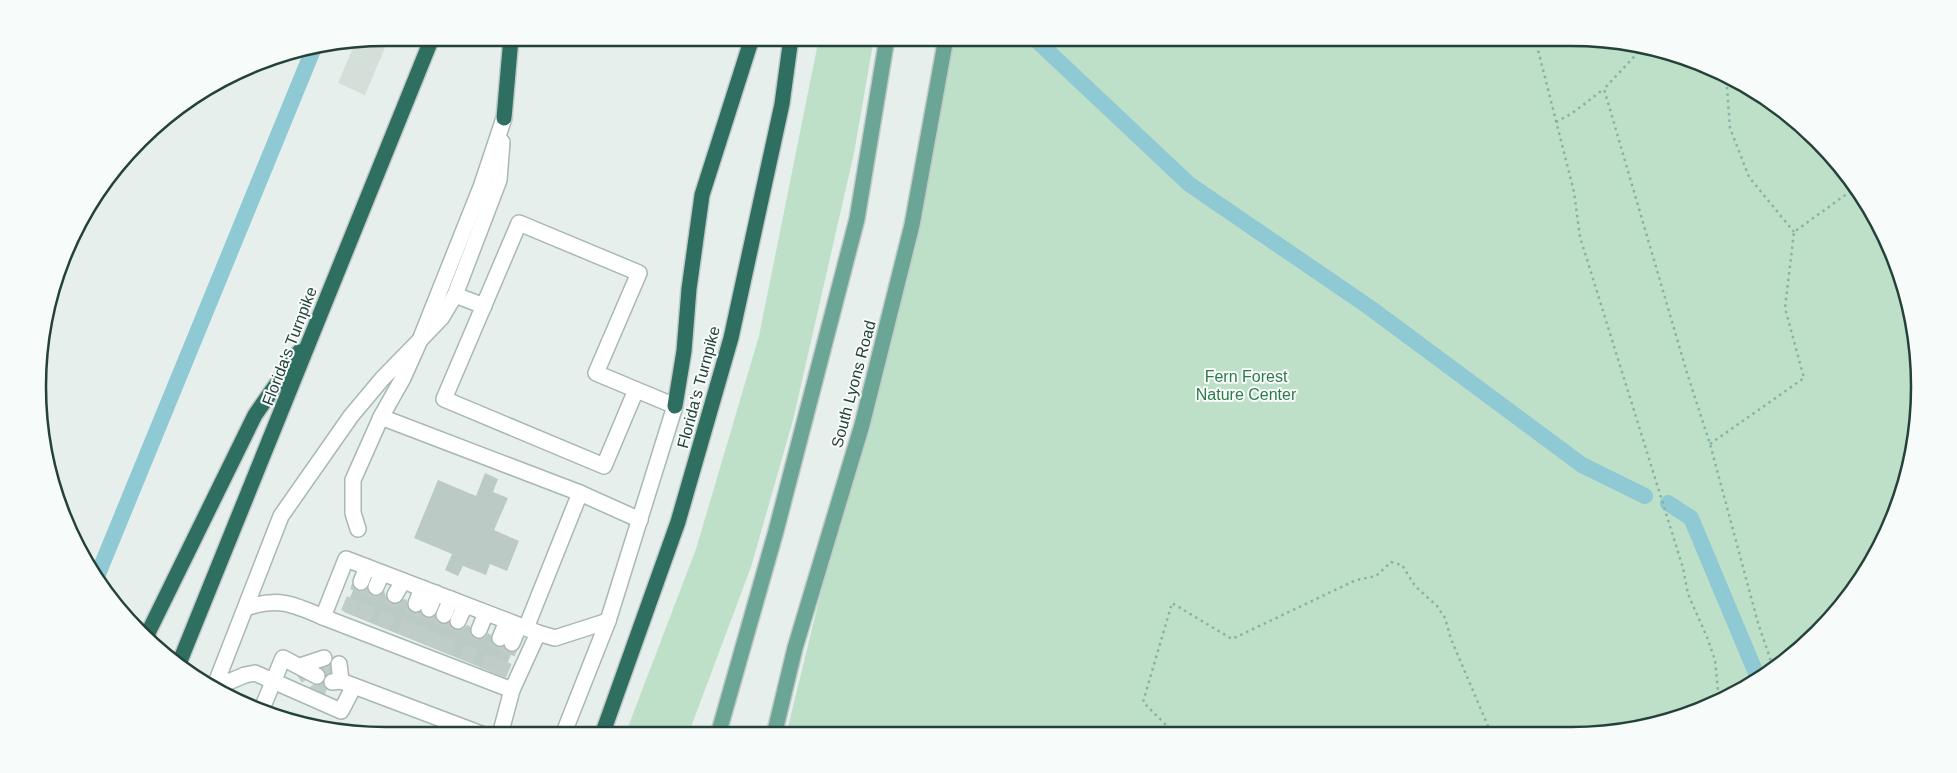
<svg xmlns="http://www.w3.org/2000/svg" width="1957" height="773" viewBox="0 0 1957 773" font-family="Arial,sans-serif">
  <rect width="100%" height="100%" fill="#e6efeb"/>
  <polygon fill="#d4dfda" points="389,38 365,95 338,83 355,43"/>
  <g fill="#bfe0c8">
    <polygon points="819,38 874,38 854,153 793,420 751,567 688,735 625,735 696,549 759,336"/>
    <polygon points="947,38 1570,38 1661,49 1725,74 1783,110 1833,157 1873,212 1901,275 1917,341 1919,410 1908,477 1861,580 1801,649 1725,700 1616,732 786,735 862,425"/>
  </g>
  <g fill="none" stroke-linecap="round" stroke-linejoin="round">
    <g stroke="#8ec9d4" stroke-width="16">
      <polyline points="1034,38 1189,184 1369,307 1582,465 1645,496"/>
      <polyline points="1668,503 1691,518 1758,678"/>
      <polyline points="96,579 313,50"/>
    </g>
  </g>
  <g fill="#bbcac4">
    <polygon points="485,473 498,479 493,492 508,498 494,530 519,541 507,571 490,564 486,575 463,566 458,576 445,570 452,554 414,538 438,480 476,496"/>
    <polygon points="354,588 362,591 367,589 372,595 377,596 384,591 387,600 395,604 404,599 407,600 407,606 412,613 420,612 426,618 435,616 440,623 449,623 455,630 463,629 467,625 470,626 471,635 476,639 484,638 488,633 491,635 493,644 497,647 504,646 512,652 502,676 344,612"/>
  </g>
  <g fill="none" stroke-linecap="round" stroke-linejoin="round">
    <g stroke="#bfccc8" stroke-width="15" stroke-dasharray="15 8" stroke-linecap="butt">
      <polyline points="348,613 361,582"/>
      <polyline points="363,619 376,587"/>
      <polyline points="383,627 395,595"/>
      <polyline points="404,636 416,604"/>
      <polyline points="417,641 429,609"/>
      <polyline points="431,647 444,615"/>
      <polyline points="444,652 458,621"/>
      <polyline points="466,661 479,630"/>
      <polyline points="300,666 313,686 327,691"/>
      <polyline points="322,667 336,673"/>
      <polyline points="487,670 500,638"/>
      <polyline points="499,675 512,643"/>
    </g>
    <defs>
      <g id="minor">
        <polyline points="455,295 484,306"/>
        <polyline points="381,417 580,493 640,520"/>
        <polyline points="358,529 353,513 353,480 381,417 403,378 420,340 442,317 455,295 499,180 502,142"/>
        <polyline points="361,582 367,567"/>
        <polyline points="376,587 382,573"/>
        <polyline points="395,595 403,581"/>
        <polyline points="416,604 422,588"/>
        <path d="M 246,608 C 278,597 293,604 323,617"/>
        <polyline points="429,609 436,593"/>
        <polyline points="444,615 451,599"/>
        <polyline points="458,621 465,605"/>
        <polyline points="479,630 486,613"/>
        <polyline points="538,633 555,638 608,621"/>
        <polyline points="500,638 507,621"/>
        <polyline points="512,643 519,626"/>
        <polyline points="339,664 341,681"/>
        <polyline points="300,666 324,658"/>
        <polyline points="332,682 341,681 354,686 484,735"/>
        <polyline points="214,688 281,516 351,416 382,379 420,340 481,187 504,118"/>
        <polyline points="214,688 245,675 255,673 341,711 354,686"/>
        <polyline points="512,690 323,617 346,559 526,628"/>
        <polyline points="261,711 283,658 317,676"/>
        <polyline points="500,735 512,690 538,633 526,628 580,493"/>
        <polyline points="563,735 608,621 675,406 596,373 639,273 519,223 444,399 604,466 636,390"/>
      </g>
      <g id="major">
        <polyline points="718,735 776,531 857,219 887,38"/>
        <polyline points="774,735 795,648 862,425 912,225 946,38"/>
      </g>
      <g id="highway">
        <polyline points="504,118 511,38"/>
        <polyline points="675,406 684,351 689,289 702,195 752,38"/>
        <polyline points="147,635 255,415 299,352"/>
        <path d="M 178,666 C 264,457 347,247 432,38"/>
        <polyline points="602,735 678,522 731,338 782,104 791,38"/>
      </g>
    </defs>
    <use href="#minor" stroke="#a8b8b2" stroke-width="18"/>
    <use href="#major" stroke="#c2cac8" stroke-width="18"/>
    <use href="#highway" stroke="#c2cac8" stroke-width="18"/>
    <g stroke="#86b3a5" stroke-width="2.5" stroke-dasharray="2.5 4" stroke-linecap="butt">
      <polyline points="1535,38 1574,192 1580,237 1683,568 1688,594 1707,637 1715,660 1719,701"/>
      <polyline points="1643,47 1604,89 1687,373 1710,444 1758,623 1773,667"/>
      <polyline points="1726,74 1730,128 1749,177 1794,232"/>
      <polyline points="1556,122 1571,114 1604,89"/>
      <polyline points="1710,444 1804,378 1785,308 1794,232 1855,188"/>
      <polyline points="1175,734 1143,702 1172,603 1232,639 1356,580 1376,576 1391,562 1402,565 1415,586 1437,606 1445,618 1451,639 1491,733"/>
    </g>
    <use href="#minor" stroke="#fff" stroke-width="15"/>
    <use href="#major" stroke="#6aa596" stroke-width="15"/>
    <use href="#highway" stroke="#2f6f62" stroke-width="15"/>
  </g>
  <g text-anchor="middle" stroke-width="4" stroke-linejoin="round" paint-order="stroke">
    <g font-size="16" fill="#24423a" stroke="#f7fbf9">
      <text transform="translate(289 346) rotate(-69)" y="6">Florida's Turnpike</text>
      <text transform="translate(853 384) rotate(-75)" y="6">South Lyons Road</text>
      <text transform="translate(698 387) rotate(-75)" y="6">Florida's Turnpike</text>
    </g>
    <g font-size="16" fill="#2d7a4b" stroke="#f7fbf9">
      <text x="1246" y="382">Fern Forest<tspan x="1246" dy="18">Nature Center</tspan></text>
    </g>
  </g>
  <path d="M0 0H1957V773H0ZM386 46H1571A340 340 0 0 1 1911 386V387A340 340 0 0 1 1571 727H386A340 340 0 0 1 46 387V386A340 340 0 0 1 386 46Z" fill="#f7fbf9" fill-rule="evenodd"/>
  <path fill="none" stroke="#24423a" stroke-width="2.5" d="M386 46H1571A340 340 0 0 1 1911 386V387A340 340 0 0 1 1571 727H386A340 340 0 0 1 46 387V386A340 340 0 0 1 386 46Z"/>
</svg>
